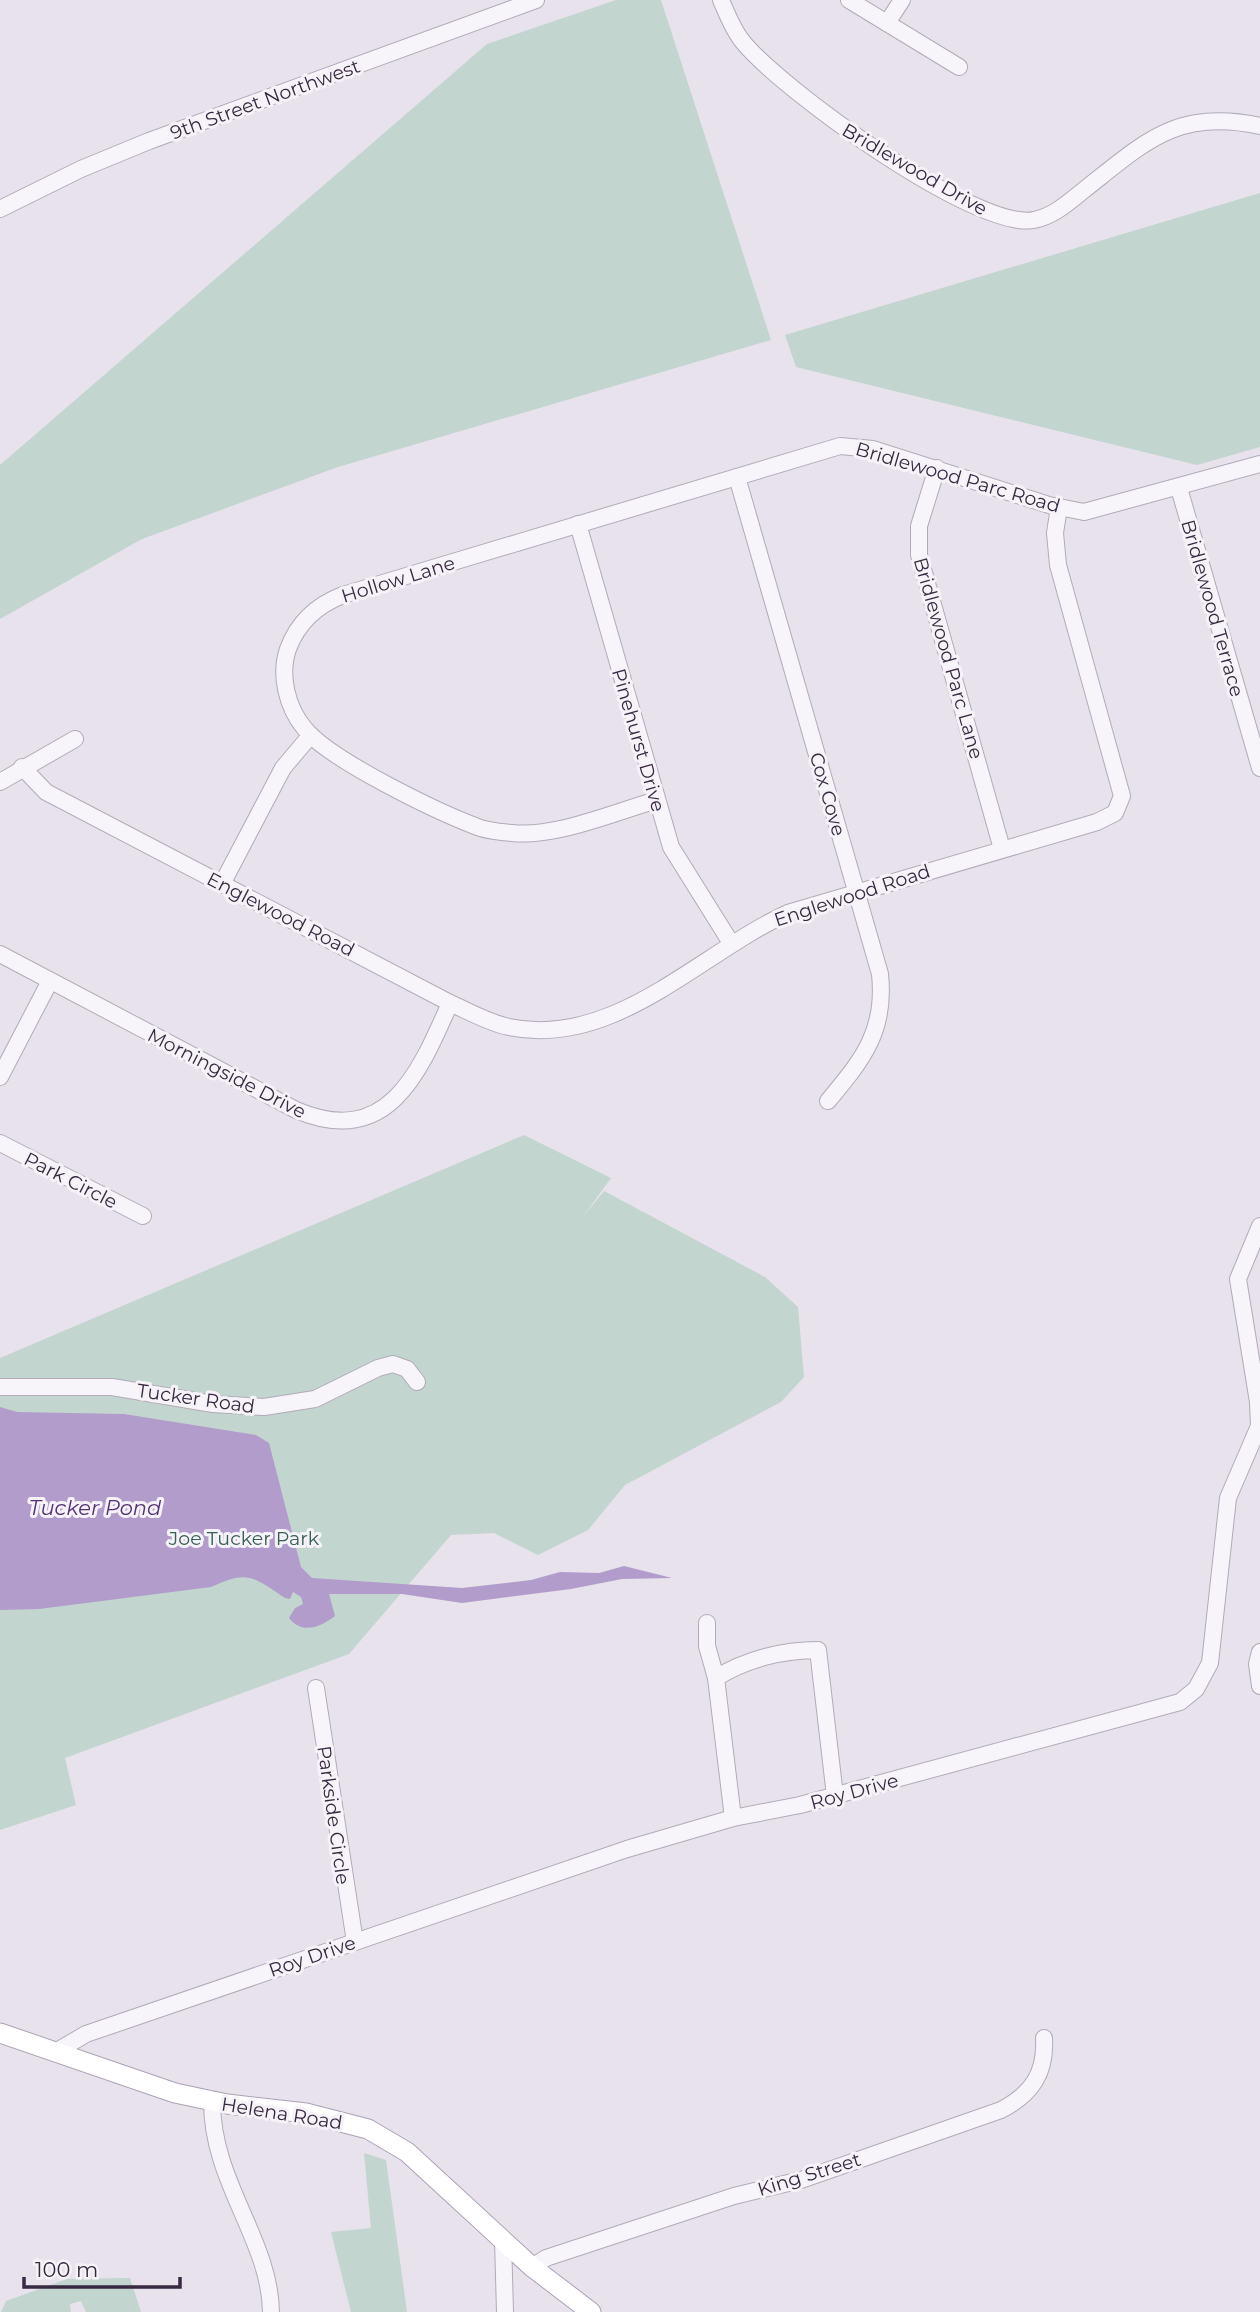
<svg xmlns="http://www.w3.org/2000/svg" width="1260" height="2312" viewBox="0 0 1260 2312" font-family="Montserrat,sans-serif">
  <rect width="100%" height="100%" fill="#e7e2eb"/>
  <g fill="#c3d5cf">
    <polygon points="616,0 661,0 771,340 338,467 142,539 0,619 0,465 487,44"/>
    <polygon points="1260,193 1260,447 1197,465 796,367 785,335"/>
    <polygon points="524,1135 611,1178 582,1218 604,1191 765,1277 798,1307 804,1377 781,1402 625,1485 588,1530 538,1555 494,1533 451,1535 349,1654 65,1758 76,1805 0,1830 0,1358"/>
    <polygon points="364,2153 386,2160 407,2312 351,2312 331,2232 371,2228"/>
    <polygon points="130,2278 141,2312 86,2312 81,2301 70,2304 71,2312 1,2312 6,2301 67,2279"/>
  </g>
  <path fill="#b19ccb" d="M 0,1407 L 17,1412 L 124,1414 L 256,1435 L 269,1443 L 301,1567 L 312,1578 L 462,1588 L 531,1580 L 560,1572 L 599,1573 L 624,1566 L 672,1578 L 622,1579 L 571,1589 L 462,1603 L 402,1594 L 329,1594 L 335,1616 C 321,1627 302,1635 289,1618 L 295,1608 L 303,1604 L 301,1597 L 293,1592 L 290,1599 L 285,1598 C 252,1576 248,1570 211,1587 L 39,1609 L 0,1610 Z"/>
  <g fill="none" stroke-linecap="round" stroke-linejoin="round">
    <defs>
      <g id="minor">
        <path d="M 721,0 C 727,14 733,30 743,42 C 781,89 976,231 1034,220 C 1054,216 1069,202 1084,190 C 1145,142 1177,108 1260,126"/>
        <polyline points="849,0 959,67"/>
        <polyline points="887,23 902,0"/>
        <polyline points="0,209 81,169 149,141 536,0"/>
        <polyline points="937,468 919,526 919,555 1002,849"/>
        <path d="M 737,477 L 880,974 C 886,1031 863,1059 828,1101"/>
        <polyline points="1179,488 1260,768"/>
        <polyline points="578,524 671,847 731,943"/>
        <path d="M 22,767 L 46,792 L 450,1003 C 468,1011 489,1023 509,1027 C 614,1049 700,953 788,913 L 1097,822 L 1115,813 L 1122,796 L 1058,565 L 1055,533 L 1059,507"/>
        <polyline points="0,782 75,739"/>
        <path d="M 657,800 C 615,812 554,838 512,833 C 500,832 486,831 475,826 C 436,811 330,760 305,729 C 287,708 279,675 288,649 C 298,622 317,605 343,595 L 840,446 L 873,449 L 1049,505 L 1084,512 L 1260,464"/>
        <polyline points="222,884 283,768 310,736"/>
        <path d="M 0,954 L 296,1110 C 387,1149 419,1074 450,1003"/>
        <polyline points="0,1077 50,981"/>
        <polyline points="0,1143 143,1216"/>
        <polyline points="0,1387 112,1387 213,1404 264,1407 315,1399 378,1368 393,1364 407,1369 417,1382"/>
        <polyline points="707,1623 707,1646 716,1678"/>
        <polyline points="1260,1652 1257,1664 1260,1686"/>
        <polyline points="316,1688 355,1942"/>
        <path d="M 733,1818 L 716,1678 C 746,1659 783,1650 818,1650 L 835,1796"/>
        <polyline points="57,2051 86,2034 627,1849 733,1818 800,1805 1180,1702 1196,1689 1210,1663 1228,1498 1259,1426 1258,1402 1238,1279 1260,1226"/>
        <path d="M 212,2102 C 212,2182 270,2240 271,2312"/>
        <polyline points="503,2240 505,2312"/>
        <path d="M 532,2267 L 546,2258 L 734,2196 L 801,2180 L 1001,2110 C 1032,2094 1046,2073 1044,2038"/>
      </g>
      <polyline id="major" points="0,2033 175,2093 227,2104 306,2113 368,2129 407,2152 532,2267 591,2312"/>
    </defs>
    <use href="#minor" stroke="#b2aab9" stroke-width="18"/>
    <use href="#major" stroke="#aca1b7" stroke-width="21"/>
    <use href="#minor" stroke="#f7f5f9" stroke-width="16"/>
    <use href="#major" stroke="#fff" stroke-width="19"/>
  </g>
  <g text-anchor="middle" stroke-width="6" stroke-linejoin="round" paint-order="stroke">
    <g font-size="19" fill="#382943" stroke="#f5f2f8">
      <text transform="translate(265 99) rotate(-20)" y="7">9th Street Northwest</text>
      <text transform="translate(915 169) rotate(30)" y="7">Bridlewood Drive</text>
      <text transform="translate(958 477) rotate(16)" y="7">Bridlewood Parc Road</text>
      <text transform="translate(398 579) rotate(-17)" y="7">Hollow Lane</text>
      <text transform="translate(1213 608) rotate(74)" y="7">Bridlewood Terrace</text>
      <text transform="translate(949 658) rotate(74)" y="7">Bridlewood Parc Lane</text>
      <text transform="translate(639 740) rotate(74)" y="7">Pinehurst Drive</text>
      <text transform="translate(828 794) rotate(74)" y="7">Cox Cove</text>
      <text transform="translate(852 895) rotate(-18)" y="7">Englewood Road</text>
      <text transform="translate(281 914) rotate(27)" y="7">Englewood Road</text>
      <text transform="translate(227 1073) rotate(27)" y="7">Morningside Drive</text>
      <text transform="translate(71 1180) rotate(27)" y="7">Park Circle</text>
      <text transform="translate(196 1398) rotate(8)" y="7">Tucker Road</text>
      <text transform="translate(854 1791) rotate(-15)" y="7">Roy Drive</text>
      <text transform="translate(334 1815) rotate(82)" y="7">Parkside Circle</text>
      <text transform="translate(312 1956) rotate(-19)" y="7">Roy Drive</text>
      <text transform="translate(282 2113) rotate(9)" y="7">Helena Road</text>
      <text transform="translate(809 2174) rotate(-17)" y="7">King Street</text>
    </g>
    <g font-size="19" fill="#365f55" stroke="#f5f2f8">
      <text x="244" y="1545">Joe Tucker Park</text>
    </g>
    <g font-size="21" font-style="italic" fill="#543278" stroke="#f5f2f8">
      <text x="95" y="1515">Tucker Pond</text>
    </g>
  </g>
  <path d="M24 2277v10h156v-10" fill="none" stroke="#382943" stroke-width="3.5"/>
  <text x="35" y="2277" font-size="21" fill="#382943" stroke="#f5f2f8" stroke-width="5" paint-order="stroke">100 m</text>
</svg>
